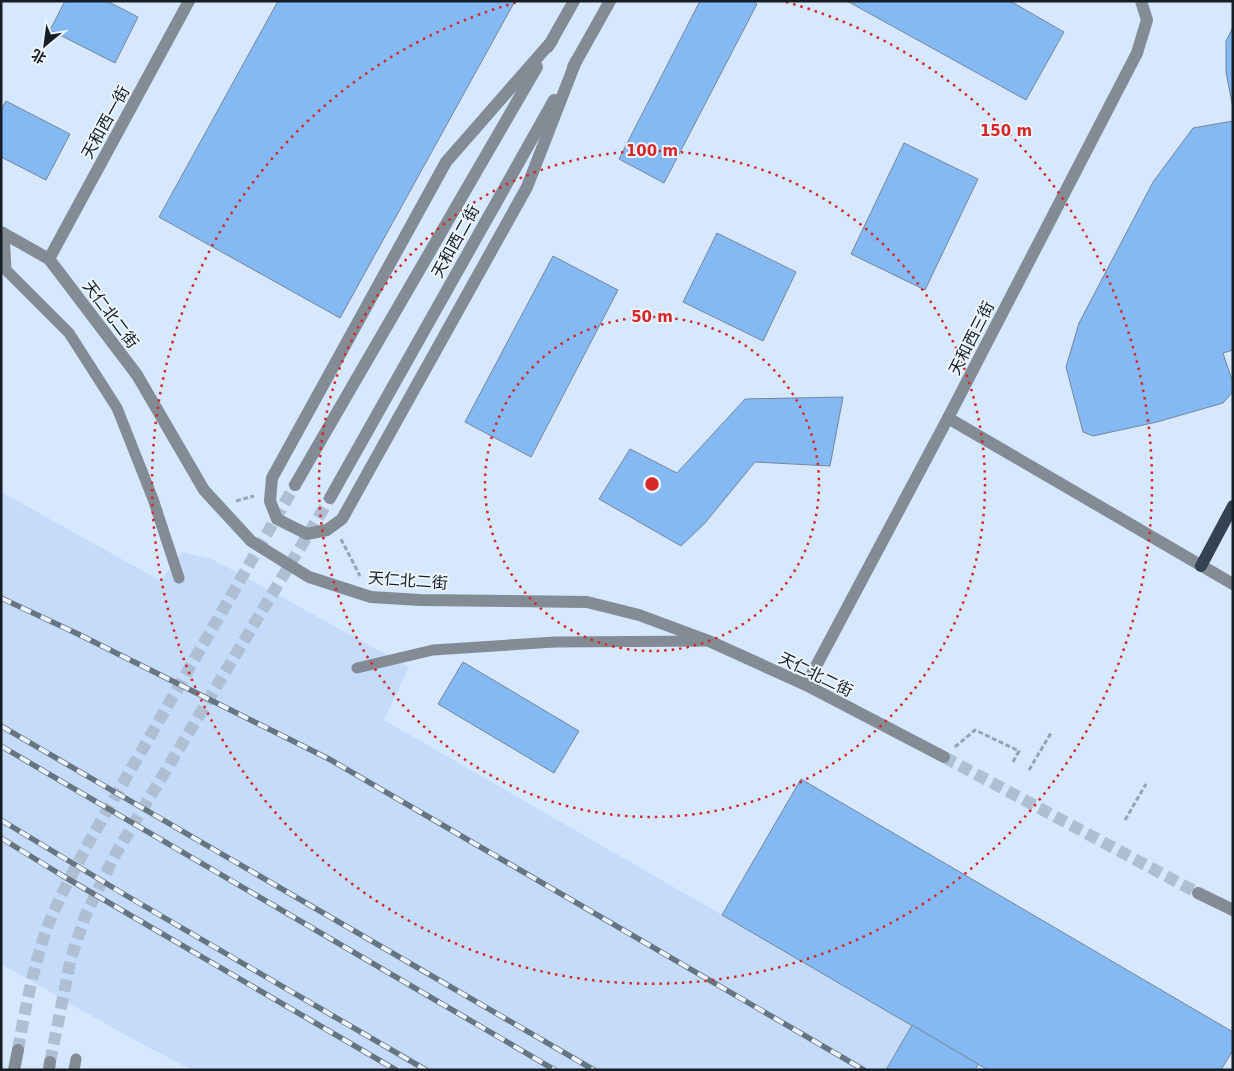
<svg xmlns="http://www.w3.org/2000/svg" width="1234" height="1071" viewBox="0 0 1234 1071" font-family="'DejaVu Sans','Noto Sans SC',sans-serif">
  <rect width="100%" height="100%" fill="#d5e8ff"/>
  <polygon fill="#c4dcf9" points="1,492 161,581 182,552 214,560 409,667 384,720 722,915 988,1070 192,1070 127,1036 1,964"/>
  <g fill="#84b9f4" stroke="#74869a">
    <polygon points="65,1 107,1 138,17 115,63 50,30"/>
    <polygon points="278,1 515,1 340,318 159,217"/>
    <polygon points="700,1 753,1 757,4 664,183 619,159"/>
    <polygon points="847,1 1010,1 1064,32 1026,100"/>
    <polygon points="1233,27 1233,108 1226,72 1226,41"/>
    <polygon points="6,101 70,134 46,180 1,157 1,110"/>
    <polygon points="1233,121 1233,350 1223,353 1233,383 1233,392 1223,403 1157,422 1093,436 1083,432 1066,367 1079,323 1153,182 1193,128"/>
    <polygon points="904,143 978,179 925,290 851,254"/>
    <polygon points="717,233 796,272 763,341 683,302"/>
    <polygon points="553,256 618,290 531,457 465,422"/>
    <polygon points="843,397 830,466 755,462 705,523 681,546 599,499 630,449 677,473 745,399"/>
    <polygon points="463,662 579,731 554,773 438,704"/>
    <polygon points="801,779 1233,1032 1233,1050 1221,1070 988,1070 722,915"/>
    <polygon points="912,1025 978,1064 975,1070 886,1070"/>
  </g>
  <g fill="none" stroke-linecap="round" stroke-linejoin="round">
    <g stroke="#afbfd3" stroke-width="12" stroke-dasharray="12 6" stroke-linecap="butt">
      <polyline points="944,757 1198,893"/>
      <path d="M 18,1050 C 24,1015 31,980 41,946 C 52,909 72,875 89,842 L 295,485"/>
      <polyline points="50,1062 71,958 86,914 115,855 330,498"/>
    </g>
    <g stroke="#94a3b5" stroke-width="3" stroke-dasharray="5 2.5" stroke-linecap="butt">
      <polyline points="236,501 254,496"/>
      <polyline points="341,539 360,576"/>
      <polyline points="955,747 975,730 1019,751 1013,762"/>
      <polyline points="1029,770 1051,733"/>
      <polyline points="1125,820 1146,784"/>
    </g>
    <g stroke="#838b94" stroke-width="11">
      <polyline points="4,233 6,270 69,333 117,408 153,499 179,578"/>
      <polyline points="357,668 433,650 555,642 708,641"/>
      <polyline points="74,1070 76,1059"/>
    </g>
    <polyline stroke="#838b94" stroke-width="12" points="948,418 1233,584"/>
    <g stroke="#838b94" stroke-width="12">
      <polyline points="552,41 446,162 272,478 270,501 277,519 307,534 327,530 342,519 527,187 576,61"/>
      <polyline points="548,47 574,1"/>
      <polyline points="573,67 610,1"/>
      <polyline points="1,232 49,259 137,375 204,490 251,541 309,577 371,597 420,600 587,602 639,615 709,641 806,685 944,757"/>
      <polyline points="49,259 189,1"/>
      <polyline points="295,485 537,67"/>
      <polyline points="330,498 554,100"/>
      <polyline points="806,685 948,418 1137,53 1147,20 1141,1"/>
      <polyline points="1198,893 1233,910"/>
      <polyline points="14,1070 18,1050"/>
      <polyline points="49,1070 50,1062"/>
    </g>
    <polyline stroke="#354251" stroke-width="12" points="1201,566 1233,506"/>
    <defs>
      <g id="rail">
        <polyline points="1,598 78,634 329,759 864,1070"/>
        <polyline points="1,726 594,1070"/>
        <polyline points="1,746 555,1070"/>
        <polyline points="1,820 127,896 426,1070"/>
        <polyline points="1,838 63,876 396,1070"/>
      </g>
    </defs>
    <use href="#rail" stroke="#677482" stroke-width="5.5"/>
    <use href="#rail" stroke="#ecf4fd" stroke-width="4" stroke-dasharray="11" stroke-linecap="butt"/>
  </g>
  <g fill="none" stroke="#d62828" stroke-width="2.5" stroke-dasharray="2.5 5">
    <circle cx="652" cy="484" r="167"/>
    <circle cx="652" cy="484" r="333"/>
    <path d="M786 2A500 500 0 1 1 518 2"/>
  </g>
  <g text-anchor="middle" stroke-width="4" stroke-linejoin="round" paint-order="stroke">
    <g font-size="16" fill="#161d25" stroke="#ecf4fd">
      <text transform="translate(105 122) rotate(-61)" y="6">天和西一街</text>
      <text transform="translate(455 241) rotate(-61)" y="6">天和西二街</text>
      <text transform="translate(111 314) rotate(53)" y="6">天仁北二街</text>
      <text transform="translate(971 338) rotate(-63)" y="6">天和西三街</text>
      <text transform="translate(408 580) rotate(4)" y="6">天仁北二街</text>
      <text transform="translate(816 674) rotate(26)" y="6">天仁北二街</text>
    </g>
  </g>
  <circle cx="652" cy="484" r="8" fill="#d62828" stroke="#ecf4fd" stroke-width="2.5"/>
  <g font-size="15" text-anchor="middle" font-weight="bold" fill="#d62828" stroke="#ecf4fd" stroke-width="4" stroke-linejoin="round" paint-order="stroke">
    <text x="1006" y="136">150 m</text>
    <text x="652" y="156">100 m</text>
    <text x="652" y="322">50 m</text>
  </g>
  <rect width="1234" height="1071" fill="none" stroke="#161d25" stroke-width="5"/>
  <g transform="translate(45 45) rotate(209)" stroke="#ecf4fd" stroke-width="4" paint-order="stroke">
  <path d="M0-4L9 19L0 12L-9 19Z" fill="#161d25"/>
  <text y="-8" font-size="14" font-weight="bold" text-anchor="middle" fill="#161d25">北</text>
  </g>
</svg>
